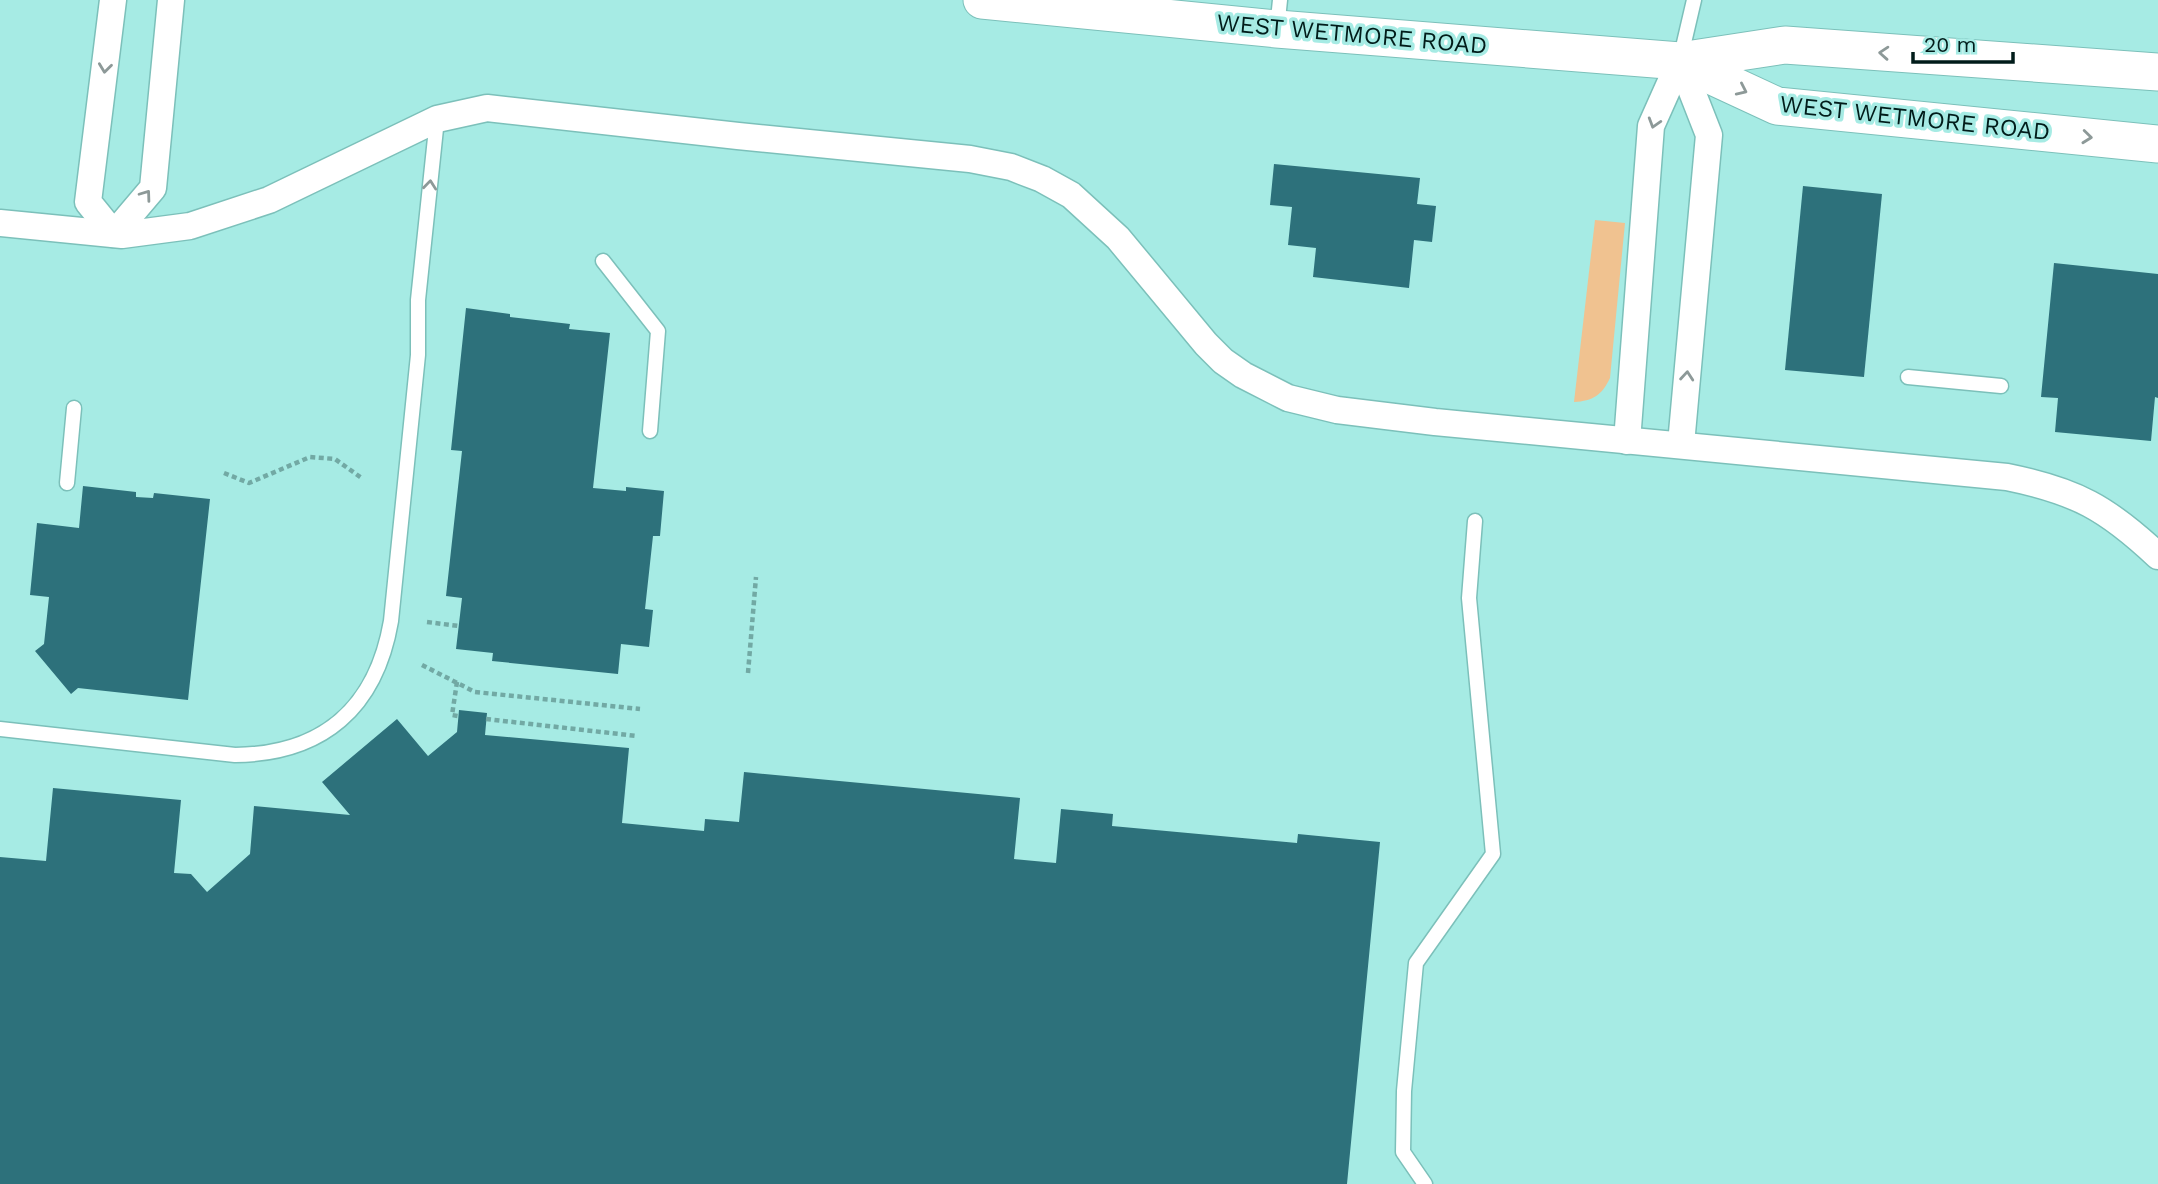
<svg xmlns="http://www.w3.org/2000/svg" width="2158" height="1184" viewBox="0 0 2158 1184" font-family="'Work Sans',sans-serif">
  <rect width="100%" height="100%" fill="#a6ebe4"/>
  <path fill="#f0c290" d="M 1595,220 L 1625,223 L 1610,378 C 1602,395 1593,401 1574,402 Z"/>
  <g fill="#2d717b">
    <polygon points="1274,164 1420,178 1417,204 1436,206 1432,242 1414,240 1409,288 1313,277 1316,248 1288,245 1292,207 1270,205"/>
    <polygon points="1803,186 1882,194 1864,377 1785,370"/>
    <polygon points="2054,263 2158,274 2158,398 2155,397 2151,441 2055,432 2058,398 2041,397"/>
    <polygon points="466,308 510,314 510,317 570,324 569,329 610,333 593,488 626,491 626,487 664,491 660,536 653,536 645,609 653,610 649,647 621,644 618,674 492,661 493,653 456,649 462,598 446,596 462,451 451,450"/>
    <polygon points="83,486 136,492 136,497 153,498 154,493 210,499 188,700 78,688 71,694 35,651 44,644 49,597 30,595 37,523 79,528"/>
    <polygon points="459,710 487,713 485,735 629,748 622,823 704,831 705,819 739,822 744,772 1020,798 1014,859 1056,863 1061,809 1113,814 1112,826 1297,843 1298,834 1380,842 1347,1184 0,1184 0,857 46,861 53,788 181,800 174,873 191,874 207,892 250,854 254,806 350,815 322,782 397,719 428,756 457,732"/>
  </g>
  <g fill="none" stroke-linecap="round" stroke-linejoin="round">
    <defs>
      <g id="lane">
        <polyline points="1277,29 1280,0"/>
        <polyline points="1680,60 1694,0"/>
        <polyline points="603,261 658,331 650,431"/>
        <polyline points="1908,377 2001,386"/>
        <polyline points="67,483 74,408"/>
        <path d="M 0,729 L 235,755 C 323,754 376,708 391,621 L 418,355 L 418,300 L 437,119"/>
        <polyline points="1425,1184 1403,1152 1404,1091 1416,963 1493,854 1469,598 1475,521"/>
      </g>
      <g id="street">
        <polyline points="113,0 88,202 114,234 153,188 171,0"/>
        <polyline points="1680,61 1709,135 1681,444"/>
        <path d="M 0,223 L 122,235 L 190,226 L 269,200 L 437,119 L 487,108 L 738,136 L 970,159 L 1011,167 L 1042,179 L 1071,195 L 1118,238 L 1206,344 L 1223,361 L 1243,375 L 1288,398 L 1337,410 L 1435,422 L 2007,477 C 2076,491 2107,508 2158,556"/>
        <polyline points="1627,441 1651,126 1680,61"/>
      </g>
      <g id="secondary">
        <polyline points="982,0 1277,29 1680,61 1785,45 2158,72"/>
        <polyline points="1680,61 1777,106 2158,144"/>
      </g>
    </defs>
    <use href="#lane" stroke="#7cc0ba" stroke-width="17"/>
    <use href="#street" stroke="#7cc0ba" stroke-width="29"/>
    <use href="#secondary" stroke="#7cc0ba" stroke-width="39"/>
    <g stroke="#72a9a4" stroke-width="4.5" stroke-dasharray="5 3.5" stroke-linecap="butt">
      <polyline points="224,473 249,483 310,457 335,459 363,479"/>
      <polyline points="427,622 459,626"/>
      <polyline points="422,665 475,692 640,709"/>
      <polyline points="748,673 756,577"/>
      <polyline points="457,682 452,715 458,716"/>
      <polyline points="486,719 637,736"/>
    </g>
    <use href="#lane" stroke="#fff" stroke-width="14"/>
    <use href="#street" stroke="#fff" stroke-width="26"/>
    <use href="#secondary" stroke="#fff" stroke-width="37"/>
  </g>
  <defs><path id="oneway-chevron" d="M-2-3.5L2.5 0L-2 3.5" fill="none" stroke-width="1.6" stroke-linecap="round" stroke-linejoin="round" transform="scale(1.75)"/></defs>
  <g stroke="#8d9998">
    <use href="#oneway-chevron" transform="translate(1884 53) rotate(-176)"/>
    <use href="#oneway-chevron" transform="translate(105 68) rotate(97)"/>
    <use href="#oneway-chevron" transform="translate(1742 90) rotate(25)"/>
    <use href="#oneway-chevron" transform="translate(1654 123) rotate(107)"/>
    <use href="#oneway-chevron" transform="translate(2087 137) rotate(6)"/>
    <use href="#oneway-chevron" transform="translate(430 185) rotate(-84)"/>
    <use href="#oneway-chevron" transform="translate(146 195) rotate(-54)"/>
    <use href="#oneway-chevron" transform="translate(1687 376) rotate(-85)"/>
  </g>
  <g text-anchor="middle" stroke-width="7" stroke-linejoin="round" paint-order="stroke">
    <g font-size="24" fill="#011c1a" stroke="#a6ebe4">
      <text transform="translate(1352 34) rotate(5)" y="8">WEST WETMORE ROAD</text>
      <text transform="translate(1915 118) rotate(6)" y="8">WEST WETMORE ROAD</text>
    </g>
  </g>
  <path d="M1913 52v10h100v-10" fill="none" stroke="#011c1a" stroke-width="3.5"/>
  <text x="1924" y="52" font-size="21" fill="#011c1a" stroke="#a6ebe4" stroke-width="5" paint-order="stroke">20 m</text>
</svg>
